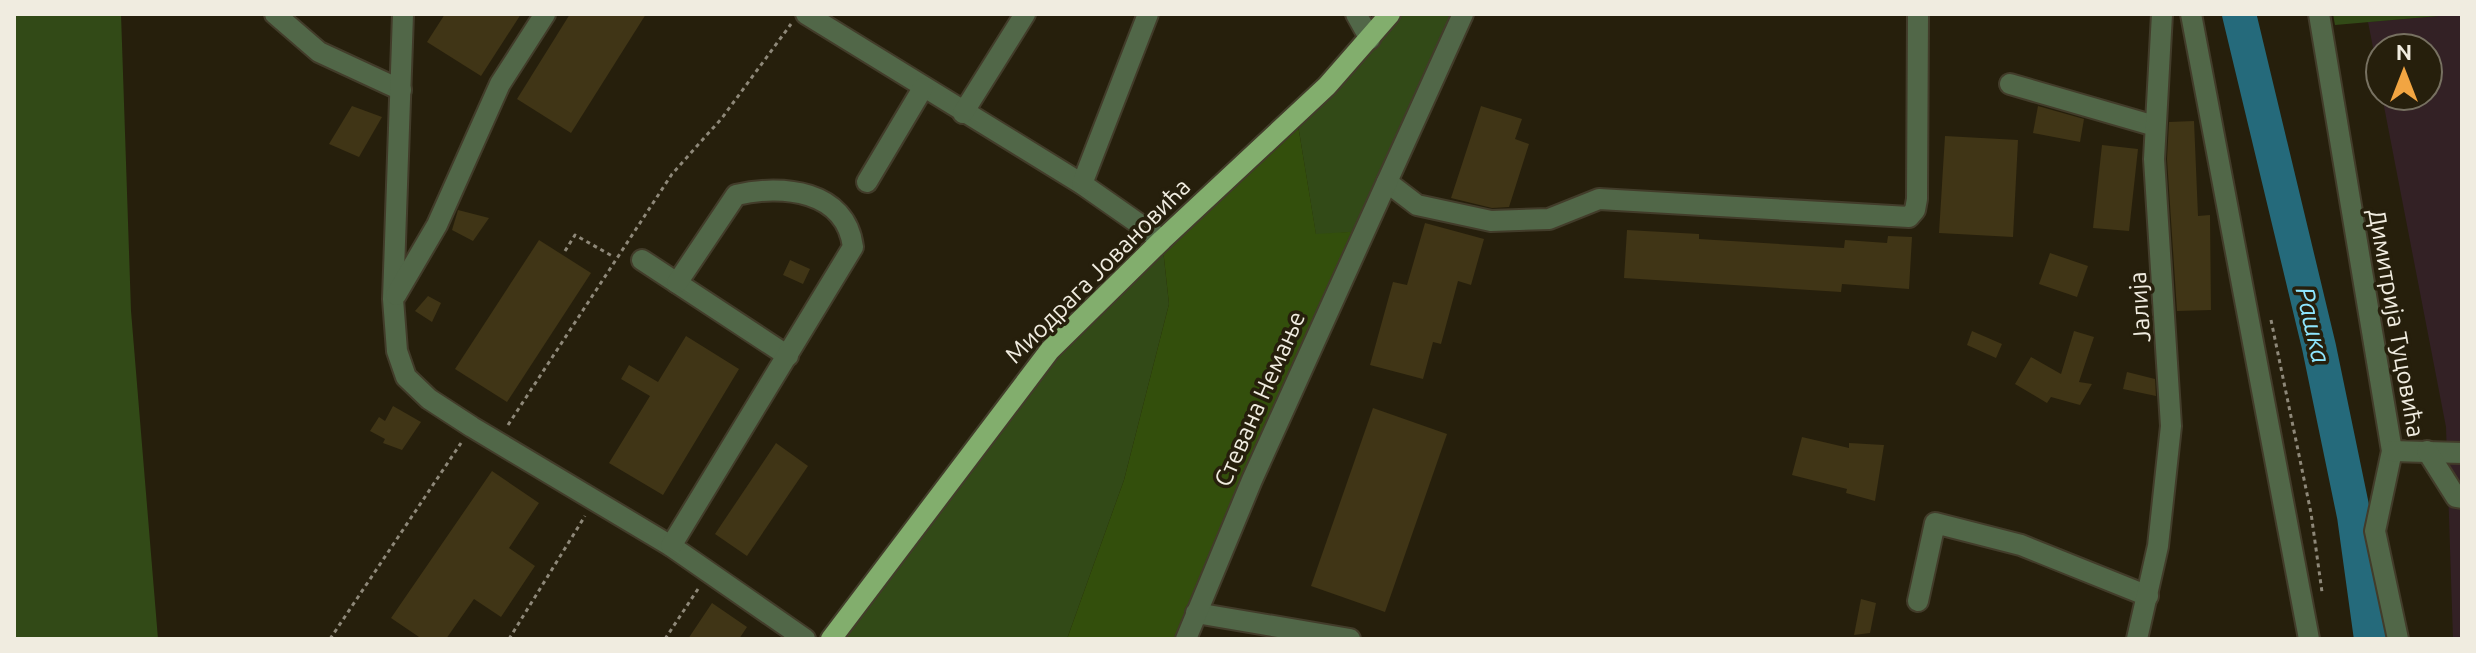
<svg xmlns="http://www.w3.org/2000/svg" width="2476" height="653" viewBox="0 0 2476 653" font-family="Ubuntu,sans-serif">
  <rect width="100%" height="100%" fill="#261f0c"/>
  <polygon fill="#332125" points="2462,14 2462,639 2453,639 2446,427 2382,96 2428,96 2428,48 2380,48 2380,83 2368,22"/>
  <g fill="#324a17">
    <polygon points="14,14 121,14 131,311 158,639 14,639"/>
    <polygon points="1390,14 1463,14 1364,231 1316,235 1296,113"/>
    <polygon points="2333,14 2462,14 2335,25"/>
    <polygon points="1162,240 1169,304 1124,480 1067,639 831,639 1018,390"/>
  </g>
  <polygon fill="#334f0c" points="1296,113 1316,234 1364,231 1186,639 1067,639 1124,480 1169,304 1162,240"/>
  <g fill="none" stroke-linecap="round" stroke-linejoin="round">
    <polyline stroke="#256a7b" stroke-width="34" points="2239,14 2319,347 2354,516 2371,639"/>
  </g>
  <g fill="#403516">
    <polygon points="445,14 521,14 481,76 427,42"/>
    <polygon points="570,14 646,14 571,133 517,99"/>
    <polygon points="352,106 382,117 359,157 329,144"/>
    <polygon points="1481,106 1522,119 1515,139 1529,144 1509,207 1492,208 1451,198"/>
    <polygon points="2038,106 2084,119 2080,142 2033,133"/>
    <polygon points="2194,121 2198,216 2210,215 2211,310 2177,311 2167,159 2169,122"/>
    <polygon points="1945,136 2018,140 2013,237 1939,233"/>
    <polygon points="2102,145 2138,149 2129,231 2093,228"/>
    <polygon points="458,210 489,218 473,241 452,230"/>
    <polygon points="1425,223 1484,239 1471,285 1458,281 1441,344 1433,342 1423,379 1370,365 1393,282 1407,285"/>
    <polygon points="1627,230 1699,234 1699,239 1844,248 1845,240 1887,243 1888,236 1912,237 1909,289 1842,284 1841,292 1624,278"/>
    <polygon points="539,240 591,273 507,402 455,369"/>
    <polygon points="2050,253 2088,266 2077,297 2039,284"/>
    <polygon points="790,260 810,269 803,284 783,275"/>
    <polygon points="428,296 441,303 432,322 415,311"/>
    <polygon points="1972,331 2002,344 1996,358 1967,345"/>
    <polygon points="2074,331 2094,337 2079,382 2092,384 2080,405 2051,397 2047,403 2015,384 2031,357 2061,374"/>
    <polygon points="686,336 739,369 663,495 609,463 650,396 621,379 629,365 658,382"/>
    <polygon points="2127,372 2155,379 2156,396 2123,389"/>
    <polygon points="393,406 421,422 402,450 383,443 385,439 370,431 379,417 385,421"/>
    <polygon points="1373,408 1447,434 1385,612 1311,586"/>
    <polygon points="1802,437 1849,448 1849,443 1884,445 1875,501 1846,493 1847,489 1792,475"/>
    <polygon points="776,443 808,466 747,556 715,534"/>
    <polygon points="492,471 539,503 509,548 535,566 501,617 474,599 446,639 422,639 391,618"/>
    <polygon points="1861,599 1876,603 1870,633 1854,635"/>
    <polygon points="712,603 747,627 739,639 688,639"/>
  </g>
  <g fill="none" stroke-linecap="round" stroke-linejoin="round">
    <defs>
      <g id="minor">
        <polyline points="275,14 319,52 401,90"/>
        <polyline points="403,14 393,299 397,351 406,377 429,399 472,427 671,546 805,639"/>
        <polyline points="806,14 1082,184 1162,240"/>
        <polyline points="1356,14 1370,39"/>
        <polyline points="2191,14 2309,639"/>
        <polyline points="2319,14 2392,451 2375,531 2398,639"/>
        <polyline points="2010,84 2155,126"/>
        <polyline points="963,113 1025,14"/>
        <polyline points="867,182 923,88"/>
        <polyline points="1387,182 1417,205 1491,221 1549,219 1599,199 1909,217 1915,210 1917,199 1918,14"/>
        <polyline points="1082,184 1148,14"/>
        <polyline points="642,260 788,356"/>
        <polyline points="396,295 437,225 500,84 545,14"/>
        <polyline points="2392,451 2462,453"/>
        <polyline points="2427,451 2456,497 2462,498"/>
        <path d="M 671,546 L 853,247 C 846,190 782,184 736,195 L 677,283"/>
        <polyline points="1918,601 1935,523 2021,545 2148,596"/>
        <polyline points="1196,613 1350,639"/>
        <polyline points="1186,639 1252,480 1463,14"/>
        <polyline points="2137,639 2158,546 2171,426 2154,159 2162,14"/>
      </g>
      <polyline id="major" points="831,639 1050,350 1162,240 1327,86 1390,14"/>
    </defs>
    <use href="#minor" stroke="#423c2a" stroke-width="24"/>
    <use href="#major" stroke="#423c2a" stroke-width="24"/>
    <g stroke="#8e8879" stroke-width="3" stroke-dasharray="4 4" stroke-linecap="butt">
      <polyline points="565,251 575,235 614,257"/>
      <polyline points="2271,320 2311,513 2322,592"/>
      <polyline points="508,425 672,174 722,118 791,24"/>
      <polyline points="330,639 461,443"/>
      <polyline points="509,639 585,516"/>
      <polyline points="665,639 698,589"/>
    </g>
    <use href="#minor" stroke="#516748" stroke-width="20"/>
    <use href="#major" stroke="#82ae6d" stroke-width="20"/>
  </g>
  <g text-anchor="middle" stroke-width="7" stroke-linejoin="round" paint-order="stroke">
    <g font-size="24" fill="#f0ece0" stroke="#261f0c">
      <text transform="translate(1098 271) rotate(-45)" y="8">Миодрага Јовановића</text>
      <text transform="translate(2140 307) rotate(-94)" y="8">Јалија</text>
      <text transform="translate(2396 323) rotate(80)" y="8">Димитрија Туцовића</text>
      <text transform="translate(1260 399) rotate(-66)" y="8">Стевана Немање</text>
    </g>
    <g font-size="26" font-style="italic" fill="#8ee5fd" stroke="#261f0c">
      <text transform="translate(2313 325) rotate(77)" y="9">Рашка</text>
    </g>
  </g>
  <rect width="2476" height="653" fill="none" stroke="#f0ece0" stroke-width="32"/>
  <g transform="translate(2404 72)"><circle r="38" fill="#261f0c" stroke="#777161" stroke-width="2"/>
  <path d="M0-6L14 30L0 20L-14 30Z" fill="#f2a542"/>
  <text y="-12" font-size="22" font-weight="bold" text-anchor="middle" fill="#f0ece0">N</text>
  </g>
</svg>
